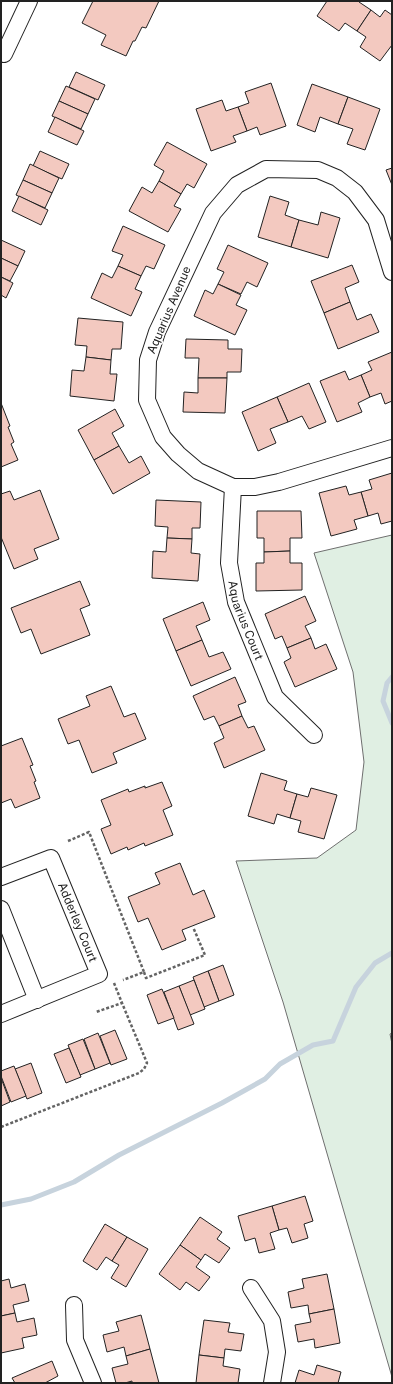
<svg xmlns="http://www.w3.org/2000/svg" width="393" height="1384" viewBox="0 0 393 1384" font-family="'Public Sans',sans-serif">
  <rect width="100%" height="100%" fill="#fff"/>
  <polygon fill="#e0efe3" stroke="#6f6f6f" points="392,535 392,1033 390,1034 392,1044 392,1377 283,1002 236,861 317,858 356,830 364,762 353,672 314,553"/>
  <g fill="none" stroke-linecap="round" stroke-linejoin="round">
    <g stroke="#c7d3dd" stroke-width="5">
      <polyline points="392,677 387,683 383,701 392,723"/>
      <polyline points="1,1205 31,1199 74,1182 119,1155 222,1103 265,1079 280,1064 313,1045 333,1041 356,987 375,963 392,953"/>
    </g>
  </g>
  <g fill="#f3c9c0" stroke="#222">
    <polygon points="93,1 159,1 146,28 142,27 135,41 133,41 126,56 101,45 106,35 82,23"/>
    <polygon points="327,1 360,1 359,2 371,10 357,31 345,23 339,31 317,16"/>
    <polygon points="371,10 380,17 385,10 392,15 392,45 380,61 360,47 366,37 357,31"/>
    <polygon points="76,72 105,85 98,100 69,87"/>
    <polygon points="271,83 286,126 260,135 257,127 247,131 238,107 249,103 245,92"/>
    <polygon points="312,84 348,97 338,124 320,117 315,132 297,125"/>
    <polygon points="66,86 95,99 88,114 59,101"/>
    <polygon points="348,97 380,109 365,150 347,144 353,129 338,124"/>
    <polygon points="222,100 226,111 238,107 247,131 233,136 236,142 211,151 196,109"/>
    <polygon points="59,101 88,114 81,129 52,116"/>
    <polygon points="55,117 84,131 77,145 48,132"/>
    <polygon points="167,142 207,164 194,188 187,184 181,194 159,181 164,171 154,165"/>
    <polygon points="40,151 69,164 62,179 33,166"/>
    <polygon points="30,164 59,178 52,193 23,180"/>
    <polygon points="392,168 392,185 386,170"/>
    <polygon points="23,180 52,193 45,208 16,195"/>
    <polygon points="159,181 181,194 174,206 181,209 168,232 129,211 142,187 152,193"/>
    <polygon points="19,196 48,210 41,225 12,211"/>
    <polygon points="270,196 289,202 285,215 299,220 291,247 258,237"/>
    <polygon points="321,212 340,218 328,258 291,247 299,220 318,225"/>
    <polygon points="123,226 165,245 154,269 146,266 141,276 118,266 123,255 112,251"/>
    <polygon points="1,240 25,251 18,266 1,258"/>
    <polygon points="228,245 268,263 257,287 247,282 241,294 218,284 224,272 217,269"/>
    <polygon points="1,258 18,266 10,281 1,277"/>
    <polygon points="352,265 359,282 345,288 350,302 324,313 311,281"/>
    <polygon points="118,266 141,276 135,289 142,292 131,316 91,298 102,273 112,278"/>
    <polygon points="1,277 13,283 6,298 1,295"/>
    <polygon points="218,284 241,295 236,305 247,310 235,335 194,316 205,290 213,294"/>
    <polygon points="350,302 357,320 371,314 379,332 338,349 324,313"/>
    <polygon points="78,318 123,322 121,349 112,349 111,360 86,357 87,346 75,345"/>
    <polygon points="186,339 228,340 228,349 242,349 241,372 227,372 227,378 198,378 199,358 185,358"/>
    <polygon points="392,352 392,401 385,404 381,393 370,397 361,375 372,370 368,362"/>
    <polygon points="86,357 111,360 110,374 117,374 114,401 70,396 72,370 84,371"/>
    <polygon points="345,371 349,380 361,375 370,397 358,403 362,412 337,422 320,381"/>
    <polygon points="198,378 227,378 225,413 183,412 184,392 198,393"/>
    <polygon points="309,383 326,422 309,429 302,416 288,422 277,397"/>
    <polygon points="277,397 288,422 270,429 276,443 258,451 242,412"/>
    <polygon points="1,403 10,426 8,427 14,442 11,444 18,460 1,467"/>
    <polygon points="115,409 124,426 112,433 119,446 94,460 78,430"/>
    <polygon points="119,446 129,463 141,456 150,473 113,494 94,460"/>
    <polygon points="392,473 392,521 381,524 378,513 368,516 361,492 372,489 369,480"/>
    <polygon points="346,486 349,495 361,492 368,516 354,520 357,529 331,536 319,493"/>
    <polygon points="40,490 59,539 34,549 38,559 14,569 1,537 1,494 10,491 14,500"/>
    <polygon points="156,500 201,502 200,528 192,528 192,539 167,538 168,527 155,526"/>
    <polygon points="257,511 301,511 302,538 290,538 290,551 264,552 264,538 257,538"/>
    <polygon points="167,538 192,539 191,553 200,554 198,581 152,578 153,551 166,552"/>
    <polygon points="290,551 290,563 302,563 302,590 256,591 256,563 264,563 264,552"/>
    <polygon points="80,581 90,605 80,609 90,635 41,654 31,629 21,633 11,608"/>
    <polygon points="305,596 316,621 305,626 311,638 287,648 282,636 275,639 265,614"/>
    <polygon points="203,602 210,620 196,626 202,640 176,651 163,619"/>
    <polygon points="311,638 315,649 326,644 337,669 295,687 284,662 291,658 287,648"/>
    <polygon points="202,640 209,657 223,652 231,669 191,686 176,651"/>
    <polygon points="235,677 246,702 238,705 242,716 219,726 214,716 204,720 193,696"/>
    <polygon points="111,686 124,717 135,713 146,739 113,753 117,763 92,773 79,740 68,744 58,719 90,706 86,696"/>
    <polygon points="242,716 248,728 254,726 265,750 224,768 214,743 224,738 219,726"/>
    <polygon points="22,738 33,765 30,766 36,781 34,782 40,798 15,808 11,799 1,803 1,746"/>
    <polygon points="261,773 287,781 284,790 297,794 290,818 277,814 274,824 248,816"/>
    <polygon points="162,782 172,806 163,810 173,835 145,846 144,843 128,850 127,847 111,854 101,829 111,825 101,800 128,789 129,792 145,786 145,788"/>
    <polygon points="311,788 337,795 324,839 298,832 301,821 290,818 297,794 308,797"/>
    <polygon points="180,863 193,895 204,890 215,917 182,930 186,940 162,950 148,918 138,922 128,897 160,884 155,873"/>
    <polygon points="223,965 234,995 219,1001 208,971"/>
    <polygon points="208,971 219,1001 204,1007 193,977"/>
    <polygon points="194,980 205,1009 190,1015 179,986"/>
    <polygon points="179,986 194,1024 178,1030 164,992"/>
    <polygon points="162,989 174,1018 158,1024 147,995"/>
    <polygon points="115,1030 127,1059 111,1065 100,1036"/>
    <polygon points="98,1033 110,1063 95,1069 84,1039"/>
    <polygon points="83,1039 95,1069 80,1075 68,1045"/>
    <polygon points="69,1048 81,1077 66,1083 54,1054"/>
    <polygon points="31,1063 42,1093 27,1099 15,1069"/>
    <polygon points="14,1066 26,1096 11,1102 1,1076 1,1071"/>
    <polygon points="1,1078 10,1102 1,1106"/>
    <polygon points="305,1196 313,1221 304,1224 308,1238 292,1243 287,1228 279,1230 272,1206"/>
    <polygon points="272,1206 279,1230 270,1233 275,1249 259,1253 255,1238 245,1241 238,1216"/>
    <polygon points="200,1217 222,1232 217,1239 230,1248 219,1263 205,1254 201,1260 180,1245"/>
    <polygon points="105,1224 127,1237 112,1261 106,1257 97,1270 83,1261"/>
    <polygon points="127,1237 148,1249 126,1287 111,1278 119,1265 112,1261"/>
    <polygon points="180,1245 201,1260 196,1267 210,1277 199,1291 186,1282 180,1290 159,1274"/>
    <polygon points="327,1274 334,1309 309,1314 308,1305 291,1308 288,1292 304,1288 302,1279"/>
    <polygon points="9,1279 11,1288 25,1284 29,1301 13,1305 15,1313 1,1316 1,1281"/>
    <polygon points="334,1309 340,1343 315,1348 314,1339 298,1342 295,1325 311,1322 309,1314"/>
    <polygon points="15,1313 17,1322 34,1318 37,1335 22,1338 24,1348 1,1353 1,1316"/>
    <polygon points="141,1315 150,1349 126,1356 124,1347 107,1352 103,1335 119,1331 116,1322"/>
    <polygon points="204,1320 230,1323 228,1332 244,1334 241,1351 225,1349 224,1358 199,1355"/>
    <polygon points="150,1349 159,1383 132,1383 132,1381 125,1383 116,1383 112,1368 128,1364 126,1356"/>
    <polygon points="199,1355 224,1358 223,1366 240,1369 238,1383 196,1383"/>
    <polygon points="52,1361 58,1376 45,1383 15,1383 12,1378"/>
    <polygon points="317,1365 341,1372 338,1383 295,1383 299,1370 314,1375"/>
  </g>
  <g fill="none" stroke-linecap="round" stroke-linejoin="round">
    <defs>
      <g id="street">
        <polyline points="4,54 29,1"/>
        <polyline points="392,272 376,220 355,192 337,178 318,170 266,169 237,185 213,213 157,332 148,360 147,400 163,437 178,454 198,471 233,487 255,487 279,482 392,448"/>
        <path id="s1" d="M 233,487 L 229,563 L 236,602 L 275,697 L 314,735"/>
        <path id="s2" d="M 1,877 L 51,858 L 99,974 L 1,1014"/>
        <polyline points="1,909 37,1000"/>
        <polyline points="251,1288 272,1321 277,1352 272,1383"/>
        <polyline points="74,1305 75,1340 93,1383"/>
      </g>
    </defs>
    <use href="#street" stroke="#222" stroke-width="18"/>
    <g stroke="#646464" stroke-width="2.5" stroke-dasharray="3 2" stroke-linecap="butt">
      <polyline points="68,841 89,832 144,972 123,980"/>
      <polyline points="144,972 146,978 205,955 193,927"/>
      <polyline points="114,983 122,1003"/>
      <polyline points="1,1127 139,1073 144,1069 147,1063 122,1003 96,1012"/>
    </g>
    <use href="#street" stroke="#fff" stroke-width="16"/>
  </g>
  <g text-anchor="middle" stroke-width="3" stroke-linejoin="round" paint-order="stroke">
    <g font-size="12" fill="#222" stroke="#fff">
      <text transform="translate(169 310) rotate(-67)" y="4">Aquarius Avenue</text>
      <text dy="4" stroke="none"><textPath href="#s1" startOffset="136">Aquarius Court</textPath></text>
      <text dy="4" stroke="none"><textPath href="#s2" startOffset="123">Adderley Court</textPath></text>
    </g>
  </g>
  <rect width="393" height="1384" fill="none" stroke="#222222" stroke-width="4"/>
</svg>
